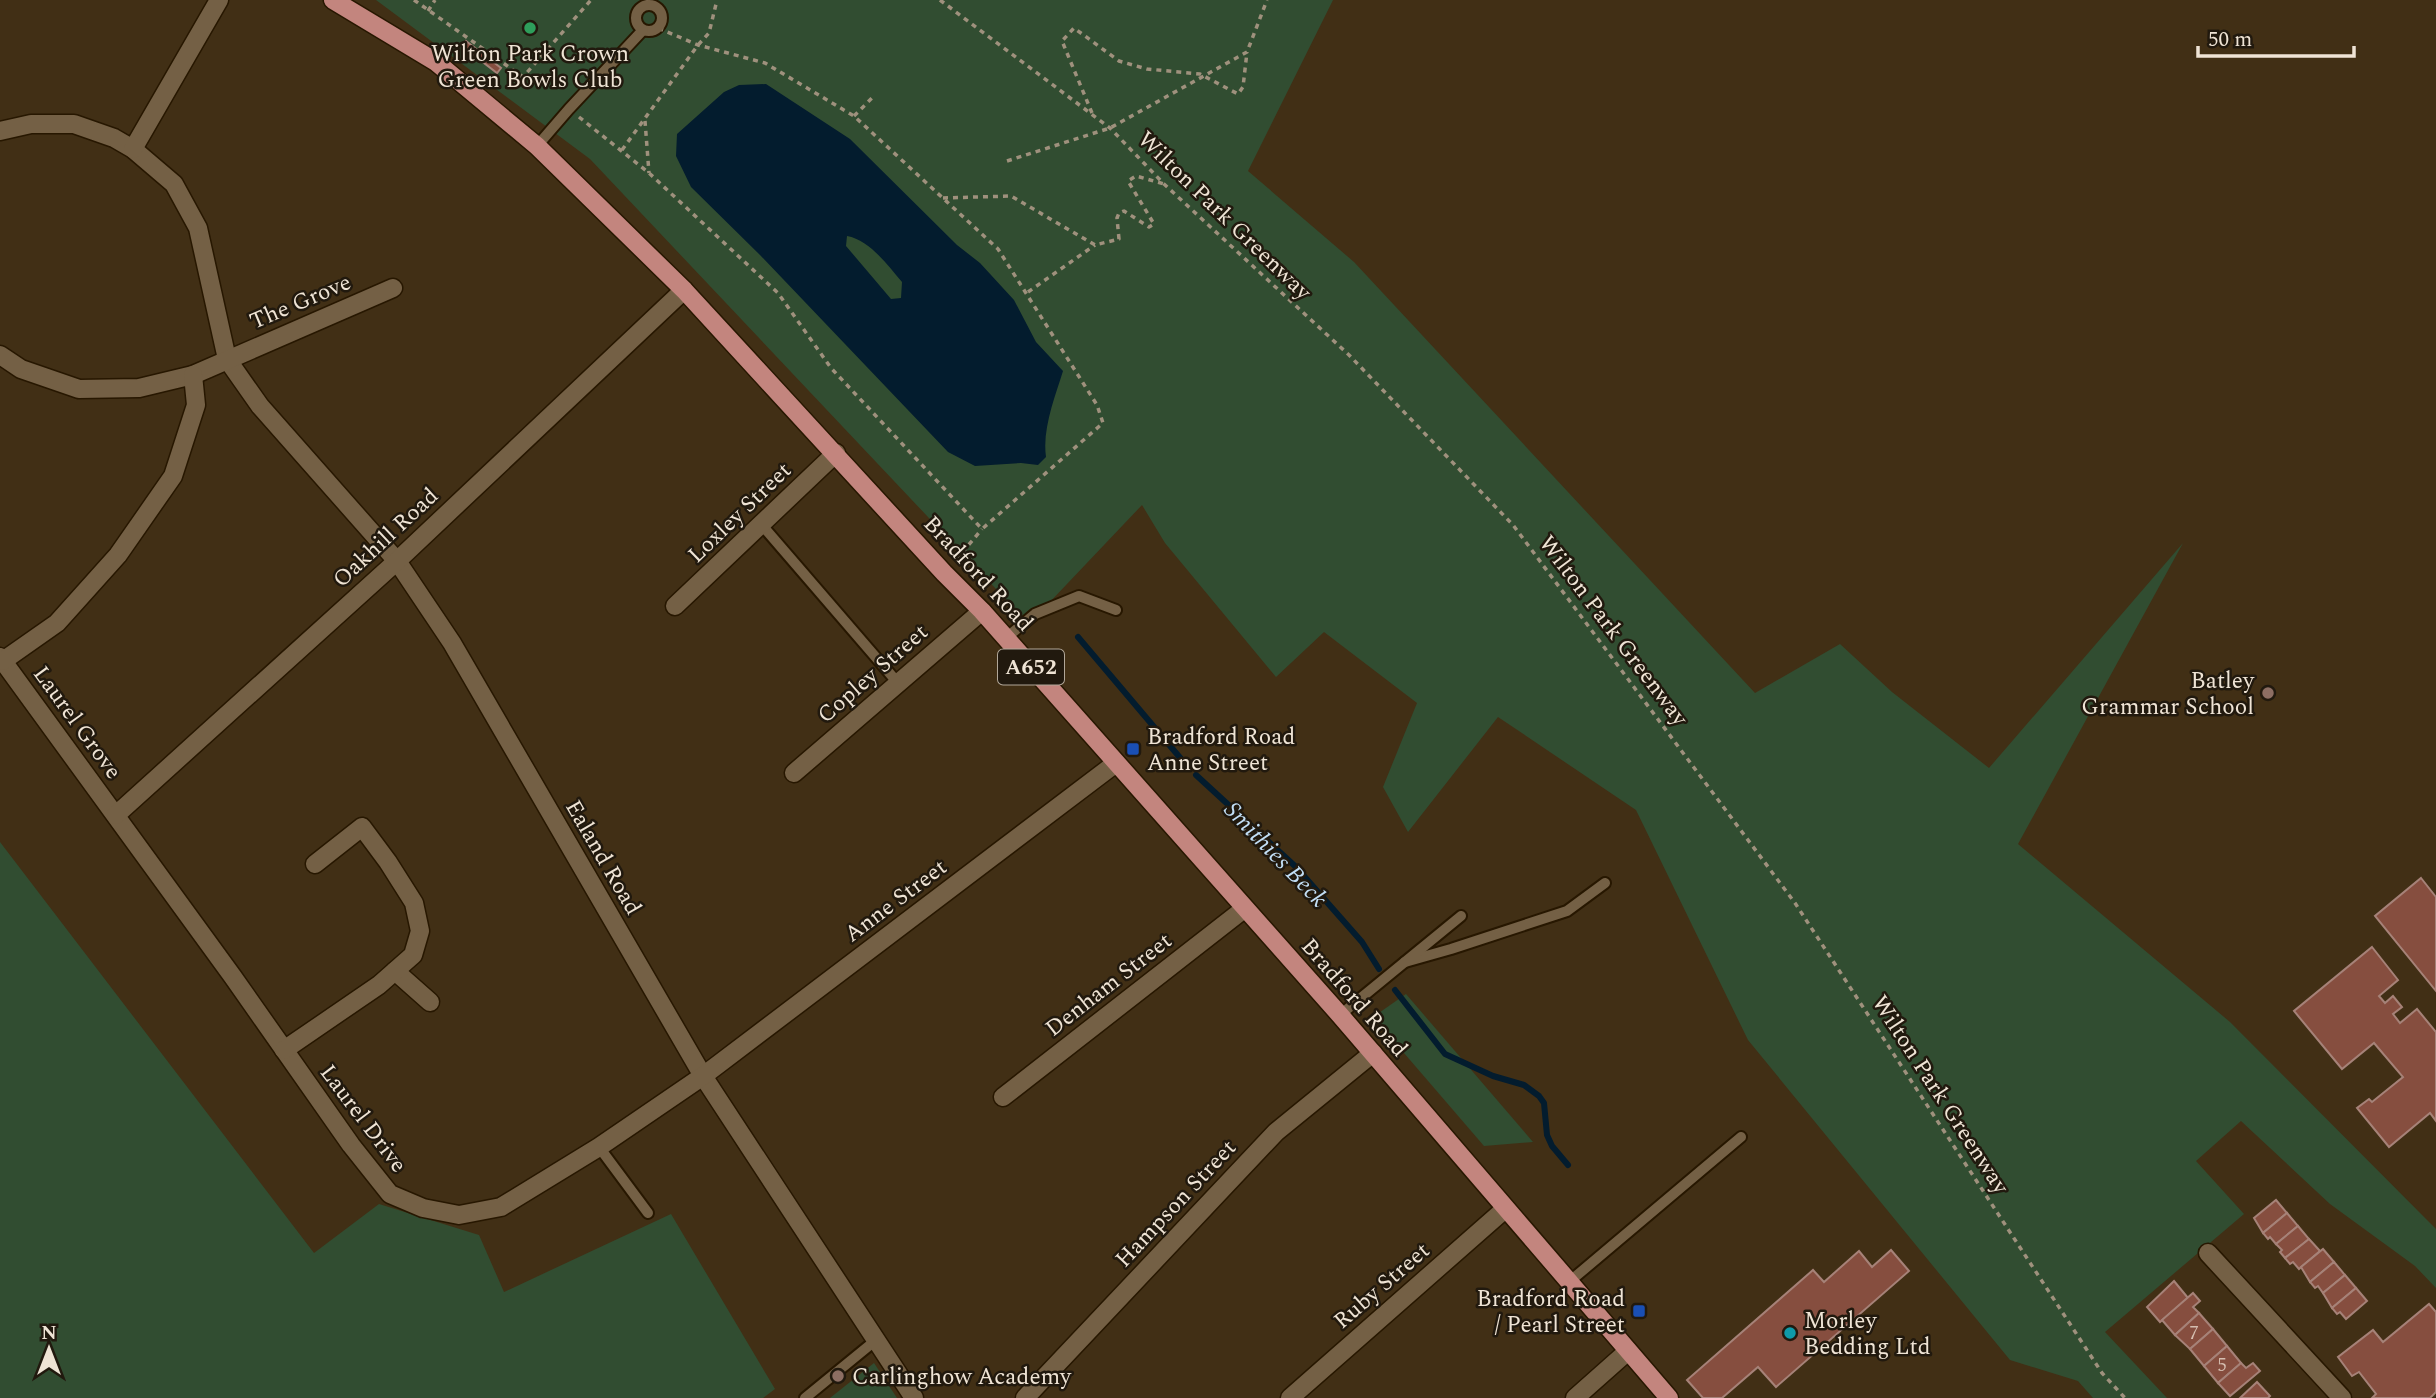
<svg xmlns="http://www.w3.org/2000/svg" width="2436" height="1398" viewBox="0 0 2436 1398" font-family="Spectral,serif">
  <rect width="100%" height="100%" fill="#412f15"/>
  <g fill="#314d31">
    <polygon points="376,0 1333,0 1248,171 1354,262 1755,693 1840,644 1892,692 1989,768 2183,543 2018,844 2230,1022 2436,1229 2436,1288 2415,1266 2330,1204 2241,1121 2196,1161 2244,1214 2105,1332 2167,1398 2093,1398 2078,1381 2010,1360 1748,1040 1636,810 1498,717 1408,832 1383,787 1417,703 1324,632 1276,677 1165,543 1142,505 1029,624 590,159"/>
    <polygon points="0,842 314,1253 379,1204 479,1235 504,1292 671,1214 775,1389 763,1398 0,1398"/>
    <polygon points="1406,994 1533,1142 1484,1146 1373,1017"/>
    <polygon points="874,1363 897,1398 830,1398"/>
  </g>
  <path fill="#031c2e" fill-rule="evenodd" d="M 766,84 L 850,139 L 957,245 L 980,263 L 1014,300 L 1036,342 L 1063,371 C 1055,397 1042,429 1046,457 L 1038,465 L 1021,463 L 975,466 L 948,452 L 760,255 L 691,187 L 676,156 L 677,134 L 724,92 L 739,85 ZM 847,236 C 870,240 888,266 902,282 L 901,298 L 891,299 L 846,246 Z"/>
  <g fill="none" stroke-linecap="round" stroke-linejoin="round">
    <g stroke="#031c2e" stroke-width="6">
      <polyline points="1078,637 1182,760"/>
      <polyline points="1196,775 1296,867 1362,942 1379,969"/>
      <polyline points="1395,990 1445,1054 1493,1076 1524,1085 1539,1096 1544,1103 1547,1135 1552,1146 1568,1165"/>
    </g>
  </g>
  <g fill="#864e3f" stroke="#a68278" stroke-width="2">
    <polygon points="466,41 501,68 497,73 462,46"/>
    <polygon points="2421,878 2436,897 2436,991 2375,916"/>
    <polygon points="2372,947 2398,980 2379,996 2385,1003 2393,996 2402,1007 2393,1014 2400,1023 2417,1009 2436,1032 2436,1121 2430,1113 2389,1147 2357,1108 2369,1099 2372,1102 2403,1077 2374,1043 2342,1069 2294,1011"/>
    <polygon points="2276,1200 2287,1213 2263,1233 2254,1218"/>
    <polygon points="2287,1213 2298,1226 2276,1244 2270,1237 2268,1239 2263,1233"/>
    <polygon points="2298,1226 2309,1239 2285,1258 2280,1252 2282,1250 2276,1244"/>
    <polygon points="2309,1239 2320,1251 2299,1269 2293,1262 2290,1264 2285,1258"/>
    <polygon points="2323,1249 2334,1262 2310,1282 2301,1267"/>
    <polygon points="1891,1250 1909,1271 1776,1387 1758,1367 1722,1398 1703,1398 1687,1380 1813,1270 1824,1282 1859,1251 1872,1267"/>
    <polygon points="2334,1262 2345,1275 2323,1293 2318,1286 2315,1288 2310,1282"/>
    <polygon points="2345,1275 2356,1288 2332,1308 2323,1293"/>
    <polygon points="2174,1281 2188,1298 2160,1322 2147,1307"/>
    <polygon points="2356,1288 2367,1301 2346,1319 2340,1312 2337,1314 2332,1308"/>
    <polygon points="2193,1293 2200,1301 2193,1307 2199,1313 2175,1335 2162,1320"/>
    <polygon points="2429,1304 2436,1312 2436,1392 2430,1398 2372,1398 2376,1394 2359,1372 2352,1376 2338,1357 2373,1330 2383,1342"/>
    <polygon points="2199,1313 2213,1329 2190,1349 2175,1335"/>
    <polygon points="2213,1329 2227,1346 2204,1366 2190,1349"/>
    <polygon points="2227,1346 2241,1363 2218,1383 2204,1366"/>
    <polygon points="2241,1363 2246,1368 2253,1363 2260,1371 2230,1396 2218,1383"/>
    <polygon points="2257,1382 2270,1396 2268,1398 2240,1398"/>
  </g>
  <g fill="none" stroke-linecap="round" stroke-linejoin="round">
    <defs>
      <g id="lane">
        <circle cx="649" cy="18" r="13"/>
        <polyline points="537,146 569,109 643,30"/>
        <polyline points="761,524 898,683"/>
        <polyline points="1006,638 1035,614 1079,596 1116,610"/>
        <polyline points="1405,962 1451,949 1567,911 1605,883"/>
        <polyline points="1340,1015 1461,916"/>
        <polyline points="599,1147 648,1213"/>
        <polyline points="1569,1282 1741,1137"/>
        <polyline points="805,1398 876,1340"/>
      </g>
      <g id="street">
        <polyline points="0,131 31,124 74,124 114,138 133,149 174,184 198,228 227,359 260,406 397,561 452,643 703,1076 914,1398"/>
        <polyline points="133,149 219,0"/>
        <polyline points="0,355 21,369 79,389 139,388 193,375 393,288"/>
        <polyline points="675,606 836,453"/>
        <polyline points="0,657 233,977 351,1145 390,1194 423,1208 459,1215 501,1207 599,1147 703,1076 1116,763"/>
        <polyline points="3,661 57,623 118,555 173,476 196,405 193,375"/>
        <polyline points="794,773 982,611"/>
        <polyline points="116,815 397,561 684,290"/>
        <polyline points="395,971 430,1002"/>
        <polyline points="284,1050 379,985 413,955 420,931 414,903 388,862 362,827 315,864"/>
        <polyline points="1003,1097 1244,909"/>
        <polyline points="2208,1253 2342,1398"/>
        <polyline points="1025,1398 1276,1132 1373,1053"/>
        <polyline points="1290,1398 1505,1209"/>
        <polyline points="1575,1398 1628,1351"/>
      </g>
      <polyline id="primary" points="333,0 436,62 537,146 684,290 944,573 982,611 1340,1015 1669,1398"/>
    </defs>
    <use href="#lane" stroke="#271700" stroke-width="14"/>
    <use href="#street" stroke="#271700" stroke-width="21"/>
    <use href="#primary" stroke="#271700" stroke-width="21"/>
    <g stroke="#9f917d" stroke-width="3.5" stroke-dasharray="5 5" stroke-linecap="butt">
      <polyline points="414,0 523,77 591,0"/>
      <polyline points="647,0 650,5"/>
      <polyline points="940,0 1110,128 1164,184 1349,355 1513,525 1795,903 2102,1373 2125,1398"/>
      <polyline points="428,11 435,0"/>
      <polyline points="1092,113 1062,41 1074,28 1119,61 1147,69 1200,74 1238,94 1243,87 1247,52"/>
      <polyline points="854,116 874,96"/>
      <polyline points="579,117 649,173 778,293 831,368 982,529 1103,423 1097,405 998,249 854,116 765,63 698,45 658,28"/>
      <polyline points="645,121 649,173"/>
      <polyline points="622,150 698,45 709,33 717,0"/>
      <polyline points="1007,161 1110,128 1247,52 1267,0"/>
      <polyline points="943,198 1011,196 1095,245 1119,239 1117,218 1119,213 1124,211 1149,227 1154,224 1128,181 1136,176 1164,184"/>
      <polyline points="1028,292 1095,245"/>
      <polyline points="956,560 982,529"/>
    </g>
    <use href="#lane" stroke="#746045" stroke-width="10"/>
    <use href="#street" stroke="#746045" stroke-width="18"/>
    <use href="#primary" stroke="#c3857e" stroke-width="18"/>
  </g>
  <circle fill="#2e9e5b" stroke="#21190e" stroke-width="2.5" cx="530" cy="28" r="7"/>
  <g fill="#8d6e63" stroke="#21190e" stroke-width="2.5">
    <circle cx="2268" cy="693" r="7"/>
    <circle cx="838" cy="1376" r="7"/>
  </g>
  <g fill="#1a4fb4" stroke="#21190e" stroke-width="2.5">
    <rect x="1126" y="742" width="14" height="14" rx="3.5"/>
    <rect x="1632" y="1304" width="14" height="14" rx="3.5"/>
  </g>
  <circle fill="#0f9aa8" stroke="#21190e" stroke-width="2.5" cx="1790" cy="1333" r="7"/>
  <g text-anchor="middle" stroke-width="5" stroke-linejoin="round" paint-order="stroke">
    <g font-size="19" fill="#d5beb0">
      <text x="2194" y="1339">7</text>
      <text x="2222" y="1371">5</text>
    </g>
    <rect fill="#21190e" stroke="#b1a799" stroke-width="2" x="998" y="649.5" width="66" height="35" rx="5"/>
    <g font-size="21" font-weight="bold" fill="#efe4d5">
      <text x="1031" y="674">A652</text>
    </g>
    <g font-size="23" fill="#efe4d5" stroke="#21190e" text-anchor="start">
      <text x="530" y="61" text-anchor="middle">Wilton Park Crown<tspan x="530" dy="26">Green Bowls Club</tspan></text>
      <text x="2254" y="688" text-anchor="end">Batley<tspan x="2254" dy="26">Grammar School</tspan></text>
      <text x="1147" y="744">Bradford Road<tspan x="1147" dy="26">Anne Street</tspan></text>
      <text x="1625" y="1306" text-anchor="end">Bradford Road<tspan x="1625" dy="26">/ Pearl Street</tspan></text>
      <text x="1804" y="1328">Morley<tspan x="1804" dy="26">Bedding Ltd</tspan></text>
      <text x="852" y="1384">Carlinghow Academy</text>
    </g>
    <g font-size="23" fill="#efe4d5" stroke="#21190e">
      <text transform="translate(1225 215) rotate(44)" y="8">Wilton Park Greenway</text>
      <text transform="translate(300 301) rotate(-23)" y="8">The Grove</text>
      <text transform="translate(739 512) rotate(-44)" y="8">Loxley Street</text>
      <text transform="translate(385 537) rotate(-43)" y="8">Oakhill Road</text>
      <text transform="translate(979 573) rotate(47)" y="8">Bradford Road</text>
      <text transform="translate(1614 630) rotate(53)" y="8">Wilton Park Greenway</text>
      <text transform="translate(872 673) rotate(-41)" y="8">Copley Street</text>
      <text transform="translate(78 722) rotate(54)" y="8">Laurel Grove</text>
      <text transform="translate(604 857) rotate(60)" y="8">Ealand Road</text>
      <text transform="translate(895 900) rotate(-37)" y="8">Anne Street</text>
      <text transform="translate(1108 984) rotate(-38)" y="8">Denham Street</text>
      <text transform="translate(1355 997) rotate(49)" y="8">Bradford Road</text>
      <text transform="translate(1941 1094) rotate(57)" y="8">Wilton Park Greenway</text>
      <text transform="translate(364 1118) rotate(53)" y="8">Laurel Drive</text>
      <text transform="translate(1175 1203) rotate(-47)" y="8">Hampson Street</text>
      <text transform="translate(1381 1285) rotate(-41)" y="8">Ruby Street</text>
    </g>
    <g font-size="24" font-style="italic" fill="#c2def5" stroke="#21190e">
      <text transform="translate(1276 854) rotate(46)" y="8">Smithies Beck</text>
    </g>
  </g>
  <g transform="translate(49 1349)" stroke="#21190e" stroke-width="5" paint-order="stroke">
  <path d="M0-5L12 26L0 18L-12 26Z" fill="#efe4d5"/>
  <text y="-10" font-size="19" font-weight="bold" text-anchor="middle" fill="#efe4d5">N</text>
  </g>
  <path d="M2198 46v10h156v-10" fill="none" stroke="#efe4d5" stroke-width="3.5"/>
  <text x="2208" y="46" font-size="21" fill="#efe4d5" stroke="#21190e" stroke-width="5" paint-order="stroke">50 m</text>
</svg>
